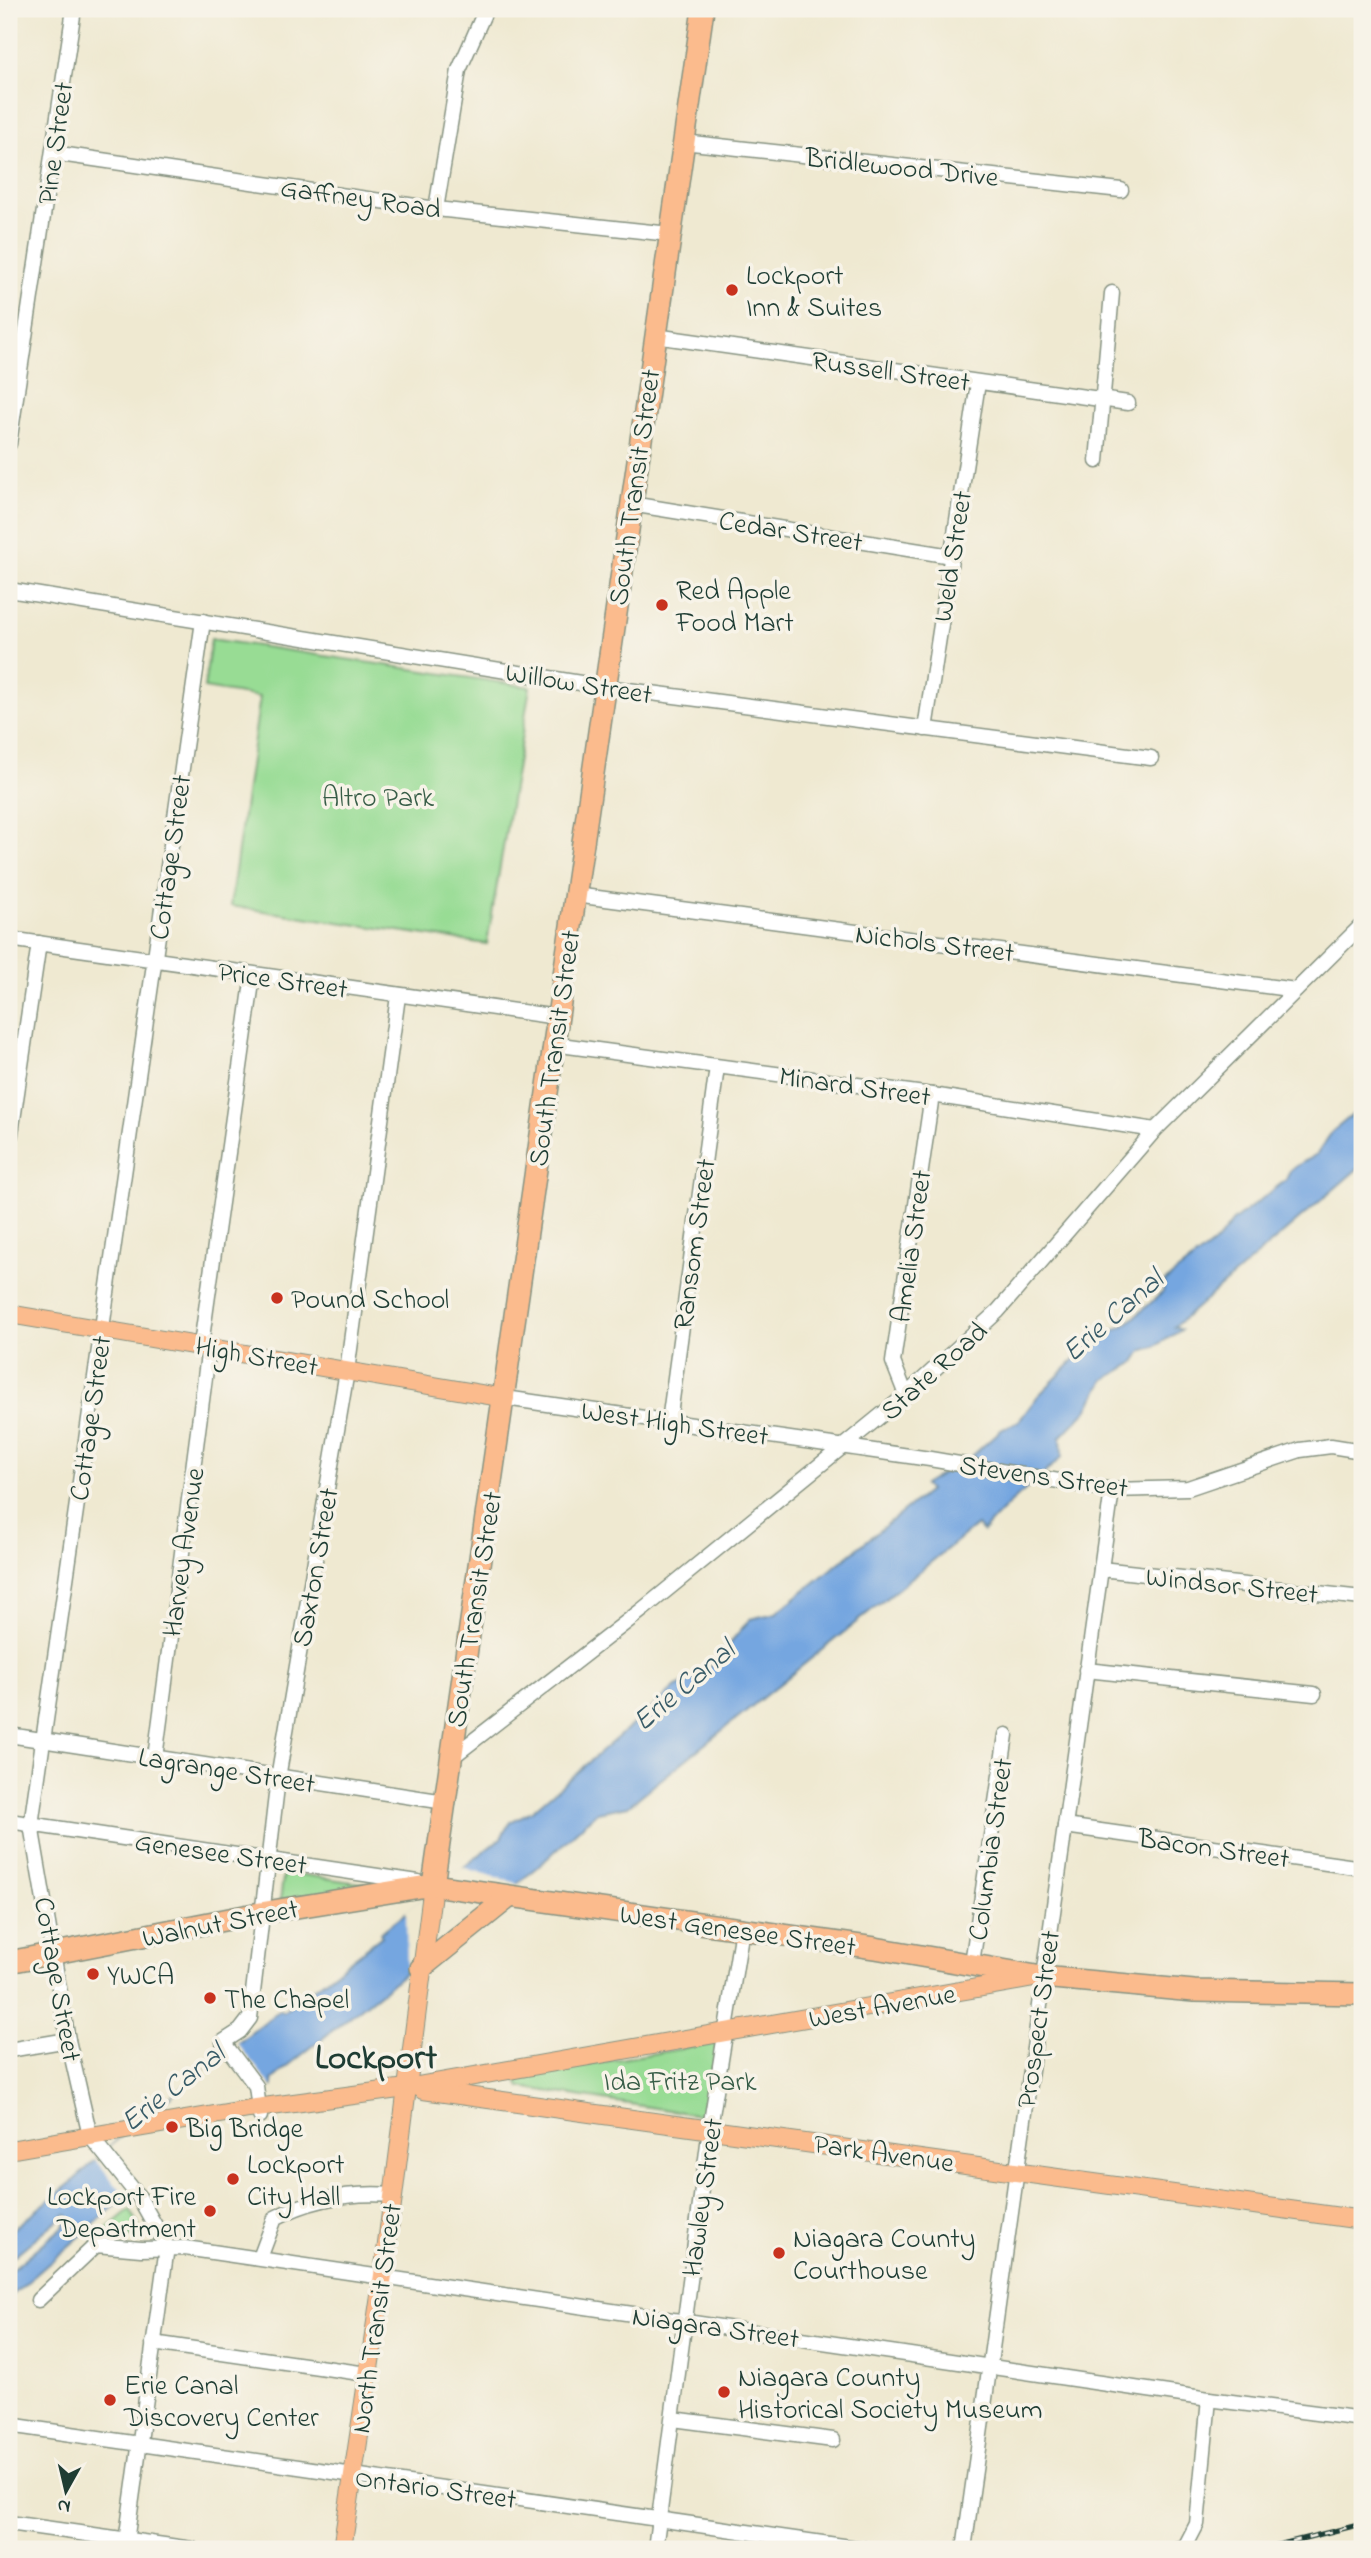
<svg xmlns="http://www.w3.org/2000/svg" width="1371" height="2558" viewBox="0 0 1371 2558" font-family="'Indie Flower',sans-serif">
  <rect width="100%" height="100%" fill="#f7f3e8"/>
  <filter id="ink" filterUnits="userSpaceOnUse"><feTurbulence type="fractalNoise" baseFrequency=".0143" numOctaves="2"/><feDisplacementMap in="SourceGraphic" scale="14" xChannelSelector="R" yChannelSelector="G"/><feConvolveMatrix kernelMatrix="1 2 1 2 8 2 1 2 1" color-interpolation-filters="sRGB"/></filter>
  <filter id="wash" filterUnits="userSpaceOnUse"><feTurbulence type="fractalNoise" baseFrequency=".00686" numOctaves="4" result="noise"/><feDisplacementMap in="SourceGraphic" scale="28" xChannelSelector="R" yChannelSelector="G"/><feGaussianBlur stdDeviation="1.57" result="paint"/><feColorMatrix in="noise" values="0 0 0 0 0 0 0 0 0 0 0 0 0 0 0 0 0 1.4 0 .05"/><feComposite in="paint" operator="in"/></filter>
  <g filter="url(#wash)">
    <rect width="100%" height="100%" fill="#efe9d1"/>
    <g fill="#98dc94" stroke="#5c8c64" stroke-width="2">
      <polygon points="211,639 530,687 487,944 230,906 260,697 204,688"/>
      <polygon points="284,1872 372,1885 280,1900"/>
      <polygon points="717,2043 707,2116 520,2087 517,2081 523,2075"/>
      <polygon points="130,2209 141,2231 140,2235 133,2237 104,2231"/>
    </g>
    <path fill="#75a6e0" stroke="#4a728a" stroke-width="2" d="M 1362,1107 L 1362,1165 L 1174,1327 L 1181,1330 L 1154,1347 L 1142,1351 L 1135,1362 L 1104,1380 L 1087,1410 L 1061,1437 L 1062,1457 C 1035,1483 1006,1503 983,1532 L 977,1525 L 628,1806 L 597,1812 L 538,1867 L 289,2065 L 272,2080 L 273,2086 L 123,2199 L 9,2298 L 9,2272 L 64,2226 L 69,2216 L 65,2214 L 9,2260 L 9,2232 L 72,2182 L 128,2130 L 280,2010 L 283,2012 L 382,1936 L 380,1933 L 501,1838 L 510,1822 L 532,1811 L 676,1687 L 703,1675 L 750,1619 L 776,1613 L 929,1491 L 924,1485 L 972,1456 L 1001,1430 L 1019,1421 L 1038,1396 L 1093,1341 L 1127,1324 L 1163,1292 L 1164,1282 L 1217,1241 L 1233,1221 L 1286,1180 L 1290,1170 L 1317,1154 L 1332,1132 Z"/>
    <g fill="#efe9d1">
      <polygon points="462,1867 520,1884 407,1977 406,1911"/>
      <polygon points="237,2043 273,2088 128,2200 95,2159"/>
    </g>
  </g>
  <g filter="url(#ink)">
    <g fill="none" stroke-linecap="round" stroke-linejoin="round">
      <defs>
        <g id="minor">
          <polyline points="683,142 1121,190"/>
          <polyline points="53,153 436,209 670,234"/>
          <polyline points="436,209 459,70 486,9"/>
          <polyline points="655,336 1128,403"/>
          <polyline points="9,444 74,9"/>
          <polyline points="1097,461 1112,293"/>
          <polyline points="631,504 951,556"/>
          <polyline points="9,590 605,687 1151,758"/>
          <polyline points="925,729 978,383"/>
          <polyline points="575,895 1296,990"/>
          <polyline points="9,939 557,1017"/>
          <polyline points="553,1044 932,1095 1155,1130"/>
          <polyline points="9,1147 39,943"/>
          <polyline points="201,1345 253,975"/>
          <polyline points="906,1395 893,1362 932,1095"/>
          <polyline points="505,1398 930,1459 1112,1490 1188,1488 1300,1450 1331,1446 1362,1451"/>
          <polyline points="669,1422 717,1067"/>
          <polyline points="1101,1569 1362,1598"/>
          <polyline points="1086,1670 1314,1694"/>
          <polyline points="9,1735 445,1802"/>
          <polyline points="155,1758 209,1347"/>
          <polyline points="451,1758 642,1610 906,1395 998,1311 1155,1130 1362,925"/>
          <polyline points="9,1821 418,1882"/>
          <polyline points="1065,1826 1362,1868"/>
          <polyline points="972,1963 1006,1735"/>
          <polyline points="9,2050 68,2040"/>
          <polyline points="260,2116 256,2086 223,2042 240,2031 250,2018 278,1778 347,1371 398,996"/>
          <polyline points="167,2247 139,2197 90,2136 68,2040 31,1825 203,621"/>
          <path d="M 260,2258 L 275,2218 C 311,2199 351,2192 392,2195"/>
          <polyline points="38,2300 96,2245 141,2249 185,2248 1209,2399 1362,2419"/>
          <polyline points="153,2343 367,2374"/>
          <polyline points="673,2419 833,2440"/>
          <polyline points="9,2425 864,2549"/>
          <polyline points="9,2523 192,2549"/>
          <polyline points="125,2549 167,2247"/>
          <polyline points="655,2549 710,2128 742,1929"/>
          <polyline points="964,2549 1112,1490"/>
          <polyline points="1176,2549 1185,2547 1197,2524 1209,2399"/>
        </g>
        <g id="major">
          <polyline points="9,1314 505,1398"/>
          <polyline points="423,2090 1362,2220"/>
          <polyline points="9,2150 249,2109 406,2088 1034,1978"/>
          <polyline points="342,2549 383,2275 433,1885"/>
        </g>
        <g id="highway">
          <polyline points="433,1885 703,9"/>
          <polyline points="9,1962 260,1913 433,1885 875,1948 1042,1977 1194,1991 1362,1994"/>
          <polyline points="421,1968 509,1897"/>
        </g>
      </defs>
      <use href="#minor" stroke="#879382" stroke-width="17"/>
      <use href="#major" stroke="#879382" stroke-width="20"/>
      <use href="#highway" stroke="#879382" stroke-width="24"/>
      <use href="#minor" stroke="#fff" stroke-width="14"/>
      <use href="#major" stroke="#fbbb8d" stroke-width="18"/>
      <use href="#highway" stroke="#fbbb8d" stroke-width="21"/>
      <defs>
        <polyline id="rail" points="1261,2549 1362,2524"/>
      </defs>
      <use href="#rail" stroke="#1f3d34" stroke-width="5"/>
      <use href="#rail" stroke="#f7f3e8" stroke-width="2.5" stroke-dasharray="8" stroke-linecap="butt"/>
    </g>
  </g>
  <g fill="#c8321e" stroke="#f7f3e8" stroke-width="2.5">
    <circle cx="732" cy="290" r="7"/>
    <circle cx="662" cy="605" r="7"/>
    <circle cx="277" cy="1298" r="7"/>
    <circle cx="93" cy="1974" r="7"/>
    <circle cx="210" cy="1998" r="7"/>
    <circle cx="172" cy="2127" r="7"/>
    <circle cx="233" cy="2179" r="7"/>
    <circle cx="210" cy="2211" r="7"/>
    <circle cx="779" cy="2253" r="7"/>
    <circle cx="724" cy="2392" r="7"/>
    <circle cx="110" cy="2400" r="7"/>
  </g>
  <g text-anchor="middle" stroke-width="7" stroke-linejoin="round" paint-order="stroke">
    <g font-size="28" fill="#1f3d34" stroke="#f7f3e8">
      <text transform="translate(54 143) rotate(-82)" y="10">Pine Street</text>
      <text transform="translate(902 166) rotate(6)" y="10">Bridlewood Drive</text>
      <text transform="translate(361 197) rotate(8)" y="10">Gaffney Road</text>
      <text transform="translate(891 370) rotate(8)" y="10">Russell Street</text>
      <text transform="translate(633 487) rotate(-82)" y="10">South Transit Street</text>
      <text transform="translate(791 530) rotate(9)" y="10">Cedar Street</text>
      <text transform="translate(951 556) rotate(-81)" y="10">Weld Street</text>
      <text transform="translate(579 682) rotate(9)" y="10">Willow Street</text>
      <text transform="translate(169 857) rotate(-82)" y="10">Cottage Street</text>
      <text transform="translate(935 942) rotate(7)" y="10">Nichols Street</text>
      <text transform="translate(283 979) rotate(8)" y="10">Price Street</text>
      <text transform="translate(553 1048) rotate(-82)" y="10">South Transit Street</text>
      <text transform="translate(855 1085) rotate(8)" y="10">Minard Street</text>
      <text transform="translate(693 1244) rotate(-82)" y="10">Ransom Street</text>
      <text transform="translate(910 1246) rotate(-82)" y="10">Amelia Street</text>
      <text transform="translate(257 1355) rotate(10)" y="10">High Street</text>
      <text transform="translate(933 1370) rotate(-42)" y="10">State Road</text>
      <text transform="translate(89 1418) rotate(-82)" y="10">Cottage Street</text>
      <text transform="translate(675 1422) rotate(8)" y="10">West High Street</text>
      <text transform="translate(1044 1475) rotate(8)" y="10">Stevens Street</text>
      <text transform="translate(182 1552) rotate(-82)" y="10">Harvey Avenue</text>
      <text transform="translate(314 1567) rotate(-80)" y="10">Saxton Street</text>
      <text transform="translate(1232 1584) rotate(6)" y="10">Windsor Street</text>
      <text transform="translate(473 1609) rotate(-81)" y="10">South Transit Street</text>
      <text transform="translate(227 1769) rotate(9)" y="10">Lagrange Street</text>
      <text transform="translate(1214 1847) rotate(8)" y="10">Bacon Street</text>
      <text transform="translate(989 1849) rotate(-82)" y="10">Columbia Street</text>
      <text transform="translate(221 1852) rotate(8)" y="10">Genesee Street</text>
      <text transform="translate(220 1922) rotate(-11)" y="10">Walnut Street</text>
      <text transform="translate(738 1929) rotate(8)" y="10">West Genesee Street</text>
      <text transform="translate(59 1979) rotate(80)" y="10">Cottage Street</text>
      <text transform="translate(882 2005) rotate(-10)" y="10">West Avenue</text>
      <text transform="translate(1037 2019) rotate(-82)" y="10">Prospect Street</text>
      <text transform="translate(884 2152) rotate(8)" y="10">Park Avenue</text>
      <text transform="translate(701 2197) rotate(-82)" y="10">Hawley Street</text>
      <text transform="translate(375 2318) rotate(-82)" y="10">North Transit Street</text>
      <text transform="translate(716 2326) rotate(8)" y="10">Niagara Street</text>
      <text transform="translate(436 2487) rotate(8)" y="10">Ontario Street</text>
    </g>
    <g font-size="28" fill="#1f3d34" stroke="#f7f3e8" text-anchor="start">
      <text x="746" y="284">Lockport<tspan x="746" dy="32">Inn &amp; Suites</tspan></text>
      <text x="676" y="599">Red Apple<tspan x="676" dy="32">Food Mart</tspan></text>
      <text x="291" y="1308">Pound School</text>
      <text x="107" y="1984">YWCA</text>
      <text x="224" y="2008">The Chapel</text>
      <text x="186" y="2137">Big Bridge</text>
      <text x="247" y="2173">Lockport<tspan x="247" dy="32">City Hall</tspan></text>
      <text x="196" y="2205" text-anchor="end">Lockport Fire<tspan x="196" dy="32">Department</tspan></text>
      <text x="793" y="2247">Niagara County<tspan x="793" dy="32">Courthouse</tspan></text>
      <text x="738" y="2386">Niagara County<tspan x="738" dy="32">Historical Society Museum</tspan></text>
      <text x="124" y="2394">Erie Canal<tspan x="124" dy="32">Discovery Center</tspan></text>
    </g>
    <g font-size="28" fill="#375d47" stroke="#f7f3e8">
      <text x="378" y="806">Altro Park</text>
      <text x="680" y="2090">Ida Fritz Park</text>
    </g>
    <g font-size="30" font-style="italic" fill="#395c68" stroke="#f7f3e8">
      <text transform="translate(1112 1315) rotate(-41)" y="10">Erie Canal</text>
      <text transform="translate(683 1685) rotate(-40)" y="10">Erie Canal</text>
      <text transform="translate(172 2087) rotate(-38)" y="10">Erie Canal</text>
    </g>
    <g font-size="35" font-weight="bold" fill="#1f3d34" stroke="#f7f3e8">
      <text x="376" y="2068">Lockport</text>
    </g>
  </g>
  <rect width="1371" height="2558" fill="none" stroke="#f7f3e8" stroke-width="35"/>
  <g transform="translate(66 2491) rotate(188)" stroke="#f7f3e8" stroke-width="5" paint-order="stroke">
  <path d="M0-5L12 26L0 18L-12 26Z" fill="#1f3d34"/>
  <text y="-10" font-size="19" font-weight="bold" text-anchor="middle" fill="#1f3d34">N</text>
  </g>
</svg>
